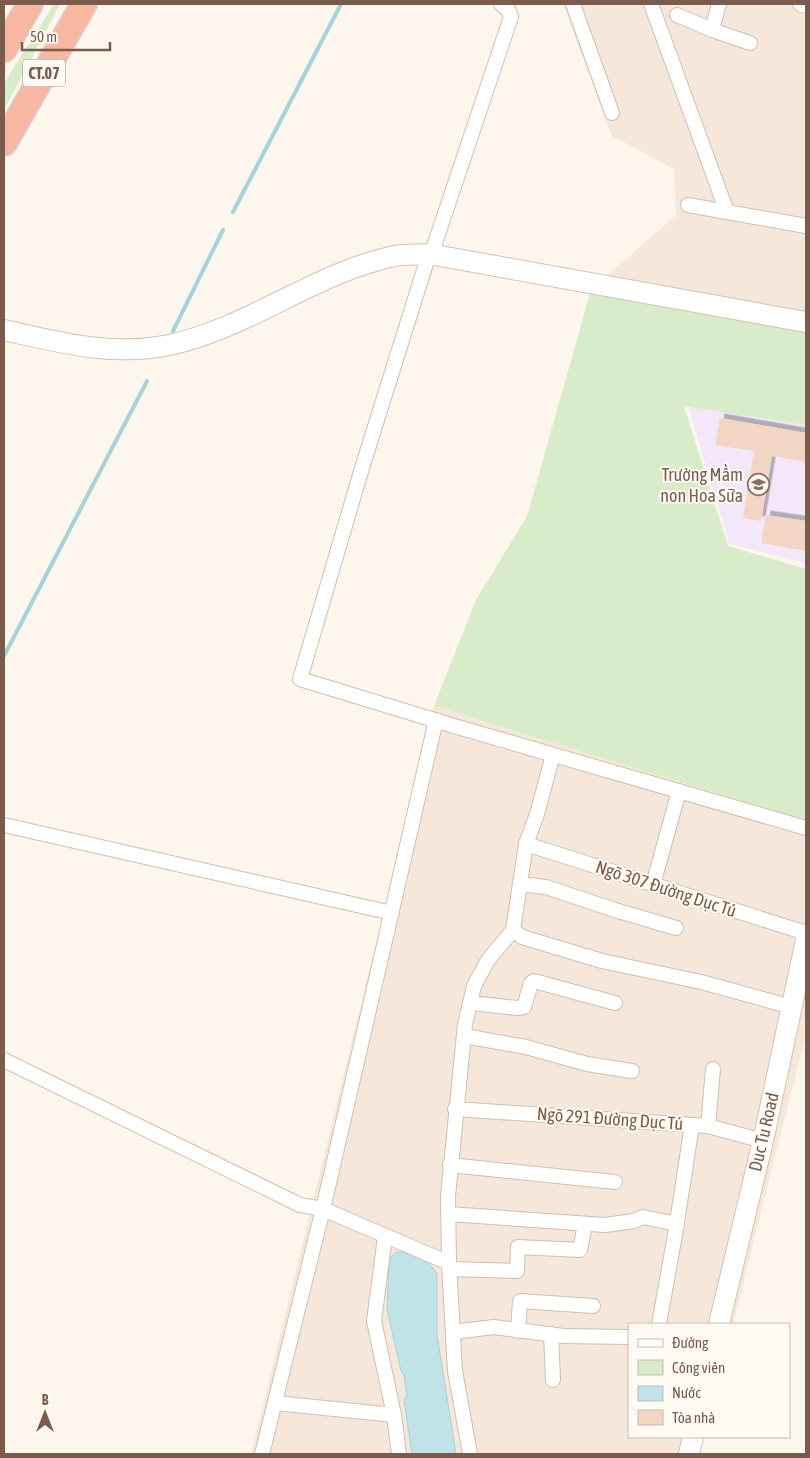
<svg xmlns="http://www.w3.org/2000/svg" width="810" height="1458" viewBox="0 0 810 1458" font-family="'Asap Condensed',sans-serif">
  <defs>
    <filter id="shadow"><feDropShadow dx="4.5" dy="-4.5" stdDeviation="0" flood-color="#0004"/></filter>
  </defs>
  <rect width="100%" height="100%" fill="#fdf6ec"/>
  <g fill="#f5e8da">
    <polygon points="563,4 806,4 806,333 591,290 676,215 674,169 612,136"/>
    <polygon points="434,706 806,821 806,1034 733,1324 629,1324 629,1437 704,1437 700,1454 251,1454"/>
  </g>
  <polygon fill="#f3e8fa" points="688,405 806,425 806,563 729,544"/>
  <g fill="#d8ecc9">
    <polygon points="54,4 60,4 4,110 4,83"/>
    <polygon points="591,290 806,333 806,425 684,406 728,546 806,569 806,821 434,706 476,600 527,516"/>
  </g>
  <path fill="#bfe3e8" stroke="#a5d3da" d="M 397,1252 C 410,1252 433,1262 437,1275 L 437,1335 L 456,1454 L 412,1454 L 404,1400 L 407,1396 L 404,1376 L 401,1371 L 387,1309 L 389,1262 L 392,1256 Z"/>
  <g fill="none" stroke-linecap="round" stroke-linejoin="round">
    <g stroke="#a5d3da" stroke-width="4">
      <polyline points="233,212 341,4"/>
      <polyline points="173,331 223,230"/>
      <polyline points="4,656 147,381"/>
    </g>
  </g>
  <g fill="#f3d5c3" filter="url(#shadow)">
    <polygon points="720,418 806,433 806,462 772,456 761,521 743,518 754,451 715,445"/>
    <polygon points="766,515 806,521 806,551 761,543"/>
  </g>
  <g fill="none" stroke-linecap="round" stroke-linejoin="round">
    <defs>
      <g id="street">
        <polyline points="573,4 612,113"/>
        <polyline points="651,4 727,212"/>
        <polyline points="800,4 806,6"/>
        <polyline points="677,15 712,30 750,43"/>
        <polyline points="712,30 719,4"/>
        <polyline points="688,205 806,226"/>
        <polyline points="429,254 362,468 300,679 454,726 806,828"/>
        <polyline points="431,255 511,17 509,11 501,4"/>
        <polyline points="4,825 392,913"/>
        <polyline points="526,844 806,933"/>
        <polyline points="520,884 546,887 615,910 676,928"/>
        <polyline points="653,885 679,791"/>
        <polyline points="513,930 522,937 602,961 701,982 792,1007"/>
        <polyline points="470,1003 518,1008 524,1007 531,983 534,981 615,1003"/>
        <polyline points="464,1036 526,1047 587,1064 632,1071"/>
        <polyline points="4,1060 300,1205 323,1209 449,1263"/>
        <polyline points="455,1109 708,1126 763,1141"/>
        <polyline points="708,1126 713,1069"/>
        <polyline points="450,1165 615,1182"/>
        <polyline points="448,1214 605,1225 634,1221 643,1217 677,1224"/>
        <polyline points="385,1237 374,1321 394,1415 399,1454"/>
        <polyline points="449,1269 517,1271 518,1247 580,1250 585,1224"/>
        <polyline points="659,1324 675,1235 692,1125"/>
        <polyline points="518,1331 520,1301 593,1306"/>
        <polyline points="453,1332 494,1327 563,1336 629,1337"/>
        <polyline points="551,1334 553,1380"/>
        <polyline points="275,1403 394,1415"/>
        <polyline points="262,1454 323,1209 436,720"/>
        <polyline points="470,1454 455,1371 449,1263 448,1196 465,1024 474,986 488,960 513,930 526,844 537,814 553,755"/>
      </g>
      <g id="secondary">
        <path d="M 4,330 C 58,342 113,357 169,345 C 249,328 316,272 395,256 C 406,254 418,255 429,254 L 806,322"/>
        <polyline points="719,1324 763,1141 806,940"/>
        <polyline points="689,1454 693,1437"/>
      </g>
      <g id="highway">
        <polyline points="4,49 30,4"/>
        <polyline points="4,143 84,4"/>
      </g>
    </defs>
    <use href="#street" stroke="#d1beb0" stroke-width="16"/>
    <use href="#secondary" stroke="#d6c0b0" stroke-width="22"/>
    <use href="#highway" stroke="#dad1cd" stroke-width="28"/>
    <use href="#street" stroke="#fff" stroke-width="14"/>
    <use href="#secondary" stroke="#fff" stroke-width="20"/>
    <use href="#highway" stroke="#f7b7a3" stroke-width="25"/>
  </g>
  <defs>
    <symbol id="school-ring" viewBox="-11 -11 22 22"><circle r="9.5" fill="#fffaf3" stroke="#8d6e63" stroke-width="1.5"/><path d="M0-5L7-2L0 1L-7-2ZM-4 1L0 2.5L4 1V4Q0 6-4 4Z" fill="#8d6e63"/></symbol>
  </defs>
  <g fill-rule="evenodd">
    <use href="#school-ring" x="746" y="472" width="25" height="25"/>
  </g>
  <g text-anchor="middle" stroke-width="4" stroke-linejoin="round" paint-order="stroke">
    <rect fill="#fffaf3" stroke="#a28b7f" stroke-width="1" x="23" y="59.5" width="42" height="27" rx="4"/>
    <g font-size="16" font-weight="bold" fill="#7a5c4d">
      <text x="44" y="79">CT.07</text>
    </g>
    <g font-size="18" fill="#785e54" stroke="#fffaf3" text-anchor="end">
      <text x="743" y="481">Trường Mầm<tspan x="743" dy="21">non Hoa Sữa</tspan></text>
    </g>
    <g font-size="18" fill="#7a5c4d" stroke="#fffaf3">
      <text transform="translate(666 889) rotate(18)" y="6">Ngõ 307 Đường Dục Tú</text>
      <text transform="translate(610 1119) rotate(4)" y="6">Ngõ 291 Đường Dục Tú</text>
      <text transform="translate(764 1132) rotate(-77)" y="6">Duc Tu Road</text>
    </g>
  </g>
  <rect width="810" height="1458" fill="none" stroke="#7a5c4d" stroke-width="10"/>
  <rect x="628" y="1323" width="162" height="115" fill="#fffaf3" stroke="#cabbb1"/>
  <rect x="638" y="1339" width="25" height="8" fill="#ffffff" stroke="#cabbb1"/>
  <text x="672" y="1348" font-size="15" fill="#7a5c4d">Đường</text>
  <rect x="638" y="1360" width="25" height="15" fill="#d8ecc9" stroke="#cabbb1"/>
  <text x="672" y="1373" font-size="15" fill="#7a5c4d">Công viên</text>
  <rect x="638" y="1386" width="25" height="15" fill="#bfe3e8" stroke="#cabbb1"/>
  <text x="672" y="1398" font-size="15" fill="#7a5c4d">Nước</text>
  <rect x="638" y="1410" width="25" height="15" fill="#f3d5c3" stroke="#cabbb1"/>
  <text x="672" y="1423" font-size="15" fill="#7a5c4d">Tòa nhà</text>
  <g transform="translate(45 1413)" stroke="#fffaf3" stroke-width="4" paint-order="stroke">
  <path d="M0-4L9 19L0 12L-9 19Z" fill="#7a5c4d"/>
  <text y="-8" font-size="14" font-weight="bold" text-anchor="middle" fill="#7a5c4d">B</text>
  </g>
  <path d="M22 42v8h88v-8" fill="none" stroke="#7a5c4d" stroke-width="2.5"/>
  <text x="30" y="42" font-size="15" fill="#7a5c4d" stroke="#fffaf3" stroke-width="4" paint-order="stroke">50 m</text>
</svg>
